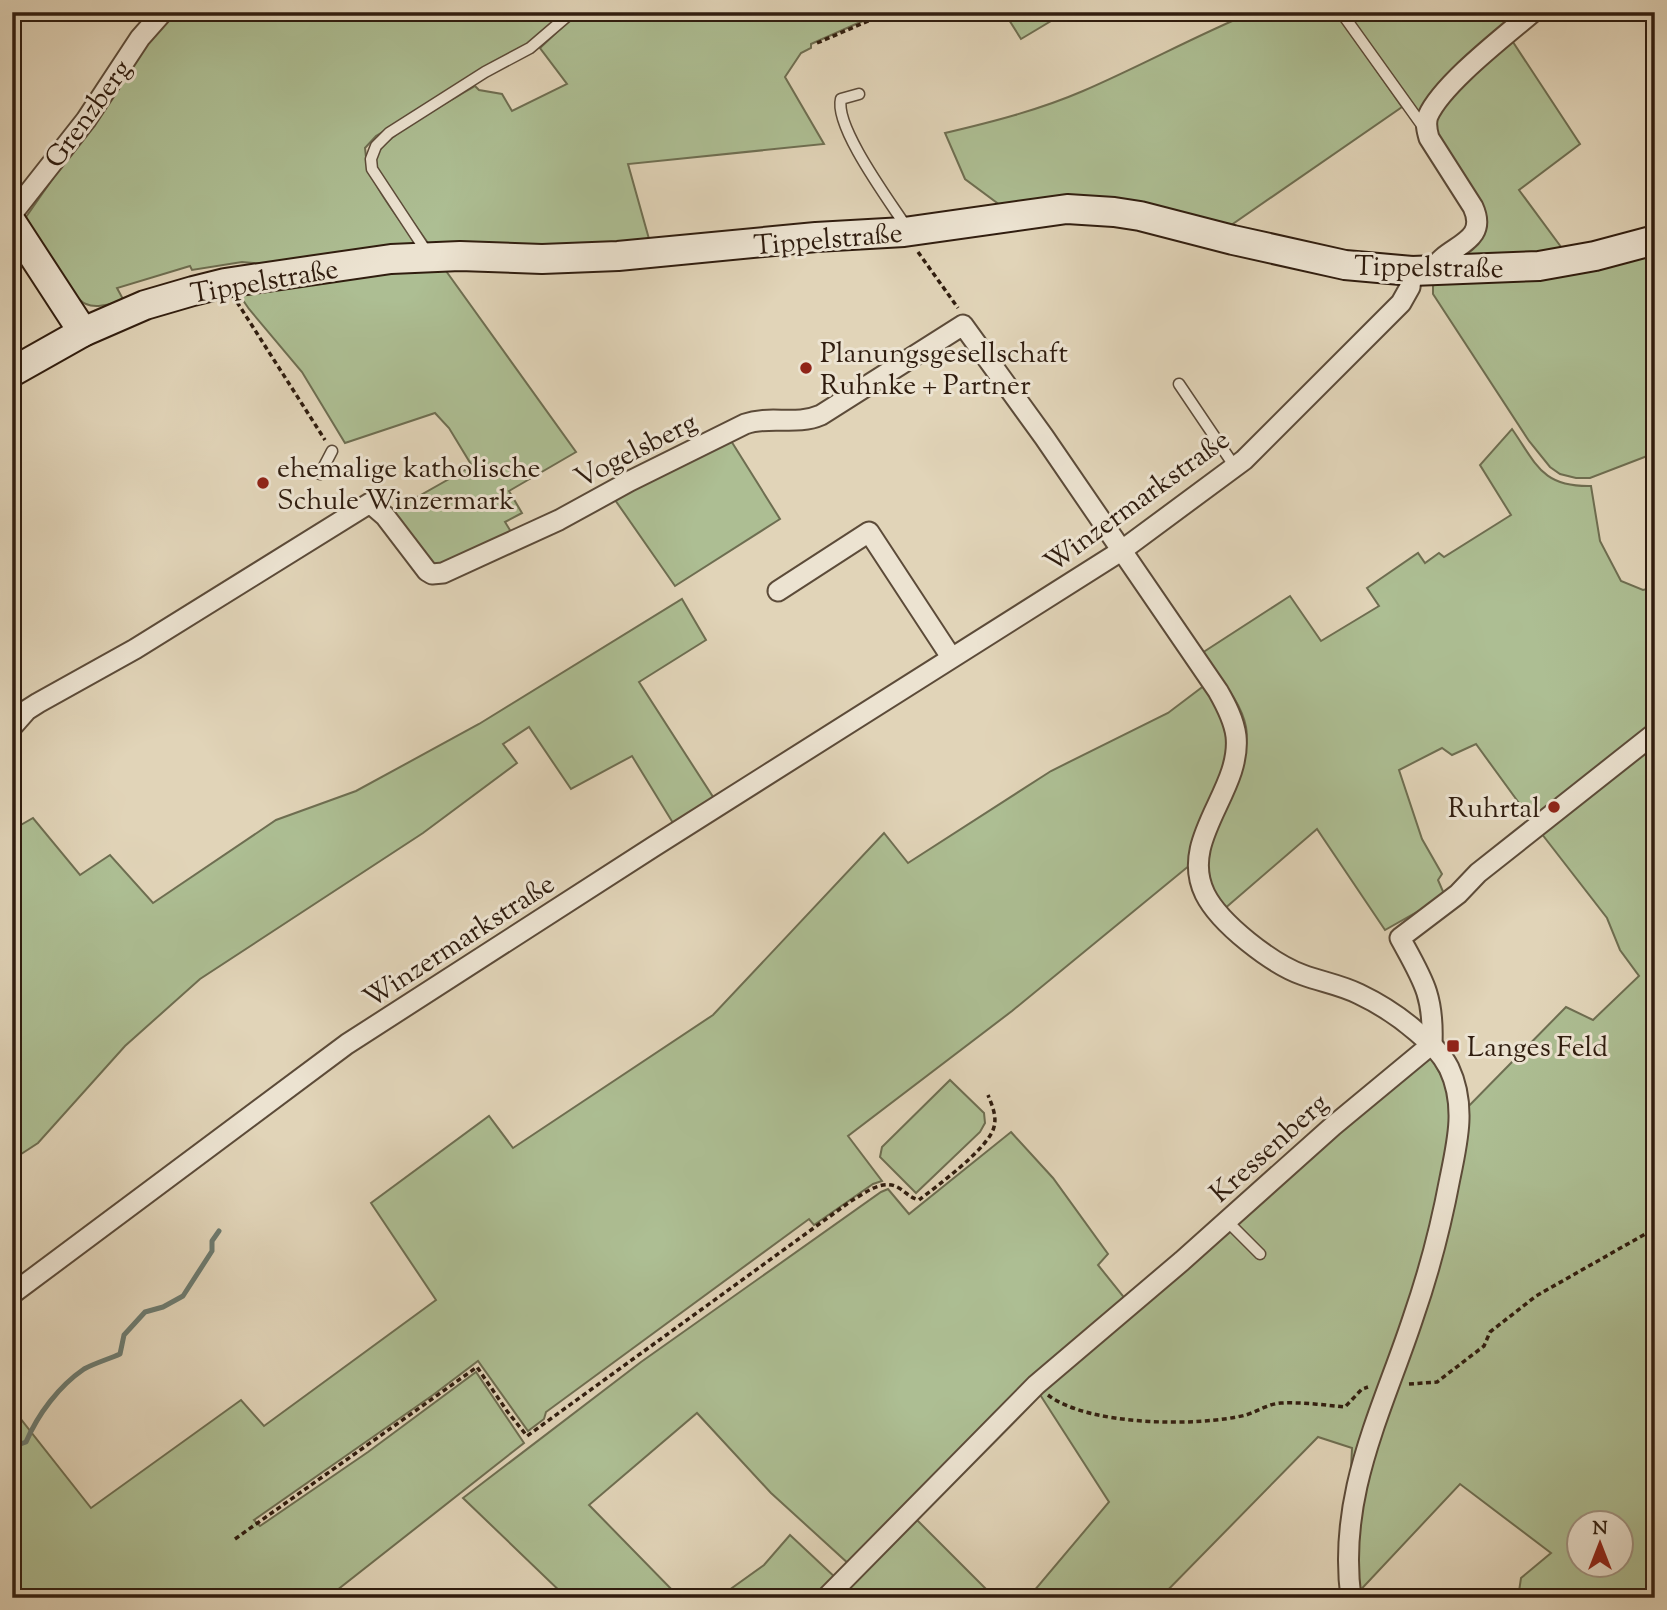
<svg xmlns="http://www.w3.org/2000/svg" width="1667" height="1610" viewBox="0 0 1667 1610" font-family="'Sorts Mill Goudy',serif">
  <rect width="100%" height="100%" fill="#e1d4b8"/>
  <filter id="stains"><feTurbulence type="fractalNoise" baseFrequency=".00286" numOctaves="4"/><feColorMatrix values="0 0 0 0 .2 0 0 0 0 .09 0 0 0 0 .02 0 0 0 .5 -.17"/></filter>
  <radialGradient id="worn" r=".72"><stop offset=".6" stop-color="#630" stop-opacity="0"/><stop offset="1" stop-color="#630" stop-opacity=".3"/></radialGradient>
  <g fill="#adbe93" stroke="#6e6e51" stroke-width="2" fill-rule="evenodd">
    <path d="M 175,12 L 569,12 L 548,33 L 376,136 L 365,148 C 366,183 402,221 421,250 L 287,266 L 242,262 L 192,270 L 190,266 L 117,288 L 124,301 C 113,303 97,309 86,304 C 71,299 35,233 26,217 L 151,38 Z"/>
    <path d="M 578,12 L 883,12 L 811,44 L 811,48 L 801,53 L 785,77 L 824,144 L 628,164 L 651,246 L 436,248 L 428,243 L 379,174 C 376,166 374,161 378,153 C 388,133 454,99 475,86 L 479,90 L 502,94 L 512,111 L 567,84 L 540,48 Z"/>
    <polygon points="1004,12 1066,12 1021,39"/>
    <path d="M 1253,12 L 1336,12 L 1402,107 L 1224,230 L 1008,211 L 965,179 L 945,133 C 992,122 1039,110 1083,91 C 1141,66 1195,36 1253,12 Z"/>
    <polygon points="1345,12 1526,12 1420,117"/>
    <polygon points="1511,39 1580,144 1519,190 1567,255 1448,262 1480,234 1433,125 1439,108"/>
    <polygon points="1655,250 1655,453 1590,478 1576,478 1560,474 1550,467 1529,441 1433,294 1433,286 1439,279"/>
    <polygon points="441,264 576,452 509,491 522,513 505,522 513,535 468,558 434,566 389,513 472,466 449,428 435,413 345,443 302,372 249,309 238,293"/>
    <path d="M 1512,429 C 1537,465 1542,487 1591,486 L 1600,541 L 1621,581 L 1643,590 L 1655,587 L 1655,729 L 1535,825 L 1476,744 L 1452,755 L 1442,748 L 1399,770 L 1422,839 L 1442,874 L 1438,880 L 1445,896 L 1385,930 L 1317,829 L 1223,910 C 1189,862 1217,821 1236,774 C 1242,759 1249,743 1246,727 C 1241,700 1217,675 1202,653 L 1290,596 L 1321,641 L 1379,606 L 1367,588 L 1418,553 L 1425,563 L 1439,553 L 1444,557 L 1511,515 L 1480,465 Z"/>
    <polygon points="728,436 780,519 675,586 613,497"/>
    <polygon points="682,599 706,640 639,682 715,800 673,823 632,756 571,789 529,727 503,744 517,763 423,833 200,979 125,1046 38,1143 12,1160 12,830 33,818 80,875 110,855 153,903 276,820 356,791 479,724"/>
    <polygon points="1205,685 1219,708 1228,742 1226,761 1199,824 1190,865 1012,1011 848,1136 882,1181 873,1184 814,1225 809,1219 546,1412 544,1419 528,1431 478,1361 433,1395 254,1520 260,1526 368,1452 476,1372 524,1443 327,1598 12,1598 12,1408 91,1508 241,1400 264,1426 436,1300 371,1203 489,1116 513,1148 713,1015 884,833 908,863 1051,771 1168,713"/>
    <path d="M 1655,738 L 1655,1588 L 1643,1598 L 1518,1598 L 1521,1578 L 1551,1553 L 1460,1484 L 1353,1598 L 1345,1598 L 1352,1448 L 1318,1437 L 1160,1598 L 1028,1598 L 1109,1502 L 1037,1390 L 1428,1054 L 1441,1075 L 1459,1116 L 1566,1007 L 1593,1020 L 1639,976 L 1620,950 L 1607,918 L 1538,829 ZM 1580,1522 L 1622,1522 L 1622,1564 L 1580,1564 Z"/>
    <polygon points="950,1080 984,1113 985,1123 980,1132 916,1193 880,1157 882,1147"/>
    <polygon points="1011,1132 1053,1178 1108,1254 1098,1265 1127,1301 995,1412 850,1565 771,1493 697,1413 589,1505 680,1598 567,1598 463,1498 641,1362 881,1192 888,1189 909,1214"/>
    <polygon points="912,1515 995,1598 836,1598"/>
    <polygon points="790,1535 838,1580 821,1598 718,1598 764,1565"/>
  </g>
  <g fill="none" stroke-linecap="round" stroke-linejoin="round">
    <path stroke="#6c7a6f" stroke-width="5" d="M 12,1447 L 26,1442 C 38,1414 59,1386 84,1369 C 95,1363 109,1359 120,1354 L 124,1335 L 145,1312 L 163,1307 L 183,1296 L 212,1251 L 212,1241 L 219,1231"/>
    <defs>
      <g id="lane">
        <polyline points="1341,12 1424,128"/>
        <path d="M 859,94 L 841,99 C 834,127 891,203 907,228"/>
        <polyline points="428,254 372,169 371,159 376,146 389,133 485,72 530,48 572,12"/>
        <polyline points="1179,384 1235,467"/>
        <polyline points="320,474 332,451"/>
        <polyline points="1227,1221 1260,1254"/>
      </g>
      <g id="street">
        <polyline points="12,214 86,120 140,38 163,12"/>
        <path d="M 1433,270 C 1445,245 1490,244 1473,207 L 1429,138 C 1427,131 1425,124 1428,116 C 1442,84 1505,36 1533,12"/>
        <polyline points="778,591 869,532 951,657"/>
        <path d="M 12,727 L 27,710 L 38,703 L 135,649 L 370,503 L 385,516 L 427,571 L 432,574 L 443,573 L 559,520 L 630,481 L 745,424 C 770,415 796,426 821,415 L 963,325 L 1044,437 L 1218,691 C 1226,705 1234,720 1236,736 C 1242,791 1178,839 1205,894 C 1220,924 1272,964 1303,975 C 1322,982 1341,985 1359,994 C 1380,1004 1400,1017 1417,1032 C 1430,1043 1441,1052 1449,1068 C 1466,1104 1458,1140 1450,1178 C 1441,1226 1429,1272 1413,1318 C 1395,1373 1370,1428 1357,1486 C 1349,1522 1346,1561 1351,1598"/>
        <polyline points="12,1294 347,1044 653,847 1121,551 1244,460 1401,303 1410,287 1412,271"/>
        <path d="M 826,1598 L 1036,1385 L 1182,1261 L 1333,1126 L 1432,1044 C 1434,995 1423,980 1400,938 L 1458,894 L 1478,873 L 1655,733"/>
      </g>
      <g id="secondary">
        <polyline points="12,223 83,332"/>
        <polyline points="12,372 83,332 145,305 193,291 225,283 391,259 460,256 542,259 618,256 816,237 904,232 1067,209 1114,212 1140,216 1233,240 1345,265 1412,271 1539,266 1595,256 1655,240"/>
      </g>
    </defs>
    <use href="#lane" stroke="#5c4b39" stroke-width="13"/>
    <use href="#street" stroke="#5c4b39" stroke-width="23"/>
    <use href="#secondary" stroke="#301d0f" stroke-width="32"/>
    <g stroke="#301d0f" stroke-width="3.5" stroke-dasharray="5 3.5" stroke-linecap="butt">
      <polyline points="817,43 889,12"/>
      <polyline points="918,252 958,308"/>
      <polyline points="237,302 325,440"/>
      <polyline points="1409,1384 1437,1382 1484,1346 1490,1332 1536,1296 1647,1233 1655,1223"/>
      <path d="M 1048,1395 C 1088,1426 1198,1427 1246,1415 C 1258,1411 1268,1404 1281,1403 C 1302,1402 1324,1405 1345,1407 L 1362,1389 L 1368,1387"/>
      <path d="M 235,1539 L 477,1367 L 507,1411 L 527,1436 L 851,1201 C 865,1193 883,1178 899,1188 C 907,1193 910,1198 919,1200 C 937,1186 989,1148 994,1127 C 997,1116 992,1105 988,1095"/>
    </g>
    <use href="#lane" stroke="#ece3d1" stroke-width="10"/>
    <use href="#street" stroke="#ece3d1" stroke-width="19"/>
    <use href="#secondary" stroke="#ece3d1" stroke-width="28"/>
  </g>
  <g fill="#8f2418" stroke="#ece3d1" stroke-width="2.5">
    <circle cx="806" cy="368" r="7"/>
    <circle cx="263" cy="483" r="7"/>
    <circle cx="1554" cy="807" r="7"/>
    <rect x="1446" y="1039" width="14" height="14" rx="3.5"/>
  </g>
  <g text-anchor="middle" stroke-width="6" stroke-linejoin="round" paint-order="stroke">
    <g font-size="28" fill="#301d0f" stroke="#ece3d1">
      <text transform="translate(87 113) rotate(-54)" y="10">Grenzberg</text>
      <text transform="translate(828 238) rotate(-5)" y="10">Tippelstraße</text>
      <text transform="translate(1429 266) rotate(1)" y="10">Tippelstraße</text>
      <text transform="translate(264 280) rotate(-10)" y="10">Tippelstraße</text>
      <text transform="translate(635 449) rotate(-27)" y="10">Vogelsberg</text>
      <text transform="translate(1136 500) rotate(-36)" y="10">Winzermarkstraße</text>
      <text transform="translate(458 940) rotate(-33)" y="10">Winzermarkstraße</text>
      <text transform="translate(1268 1147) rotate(-42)" y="10">Kressenberg</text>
    </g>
    <g font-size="28" fill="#301d0f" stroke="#ece3d1" text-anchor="start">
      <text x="820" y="362">Planungsgesellschaft<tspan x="820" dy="32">Ruhnke + Partner</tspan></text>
      <text x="277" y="477">ehemalige katholische<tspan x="277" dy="32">Schule Winzermark</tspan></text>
      <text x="1540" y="817" text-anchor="end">Ruhrtal</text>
      <text x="1467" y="1056">Langes Feld</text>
    </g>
  </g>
  <rect width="1667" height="1610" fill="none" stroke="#e1d4b8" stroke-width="42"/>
  <rect x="14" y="14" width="1639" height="1582" fill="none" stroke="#301d0f" stroke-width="3.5"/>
  <rect x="21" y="21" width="1625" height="1568" fill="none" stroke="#301d0f" stroke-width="2"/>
  <g transform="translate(1600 1544)"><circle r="33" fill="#ece3d1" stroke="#a19483" stroke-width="2"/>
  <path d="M0-5L12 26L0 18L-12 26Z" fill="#8f2418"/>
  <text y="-10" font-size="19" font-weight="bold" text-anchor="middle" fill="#301d0f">N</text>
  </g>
  <rect width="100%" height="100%" filter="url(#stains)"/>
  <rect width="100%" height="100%" fill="url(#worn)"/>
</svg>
